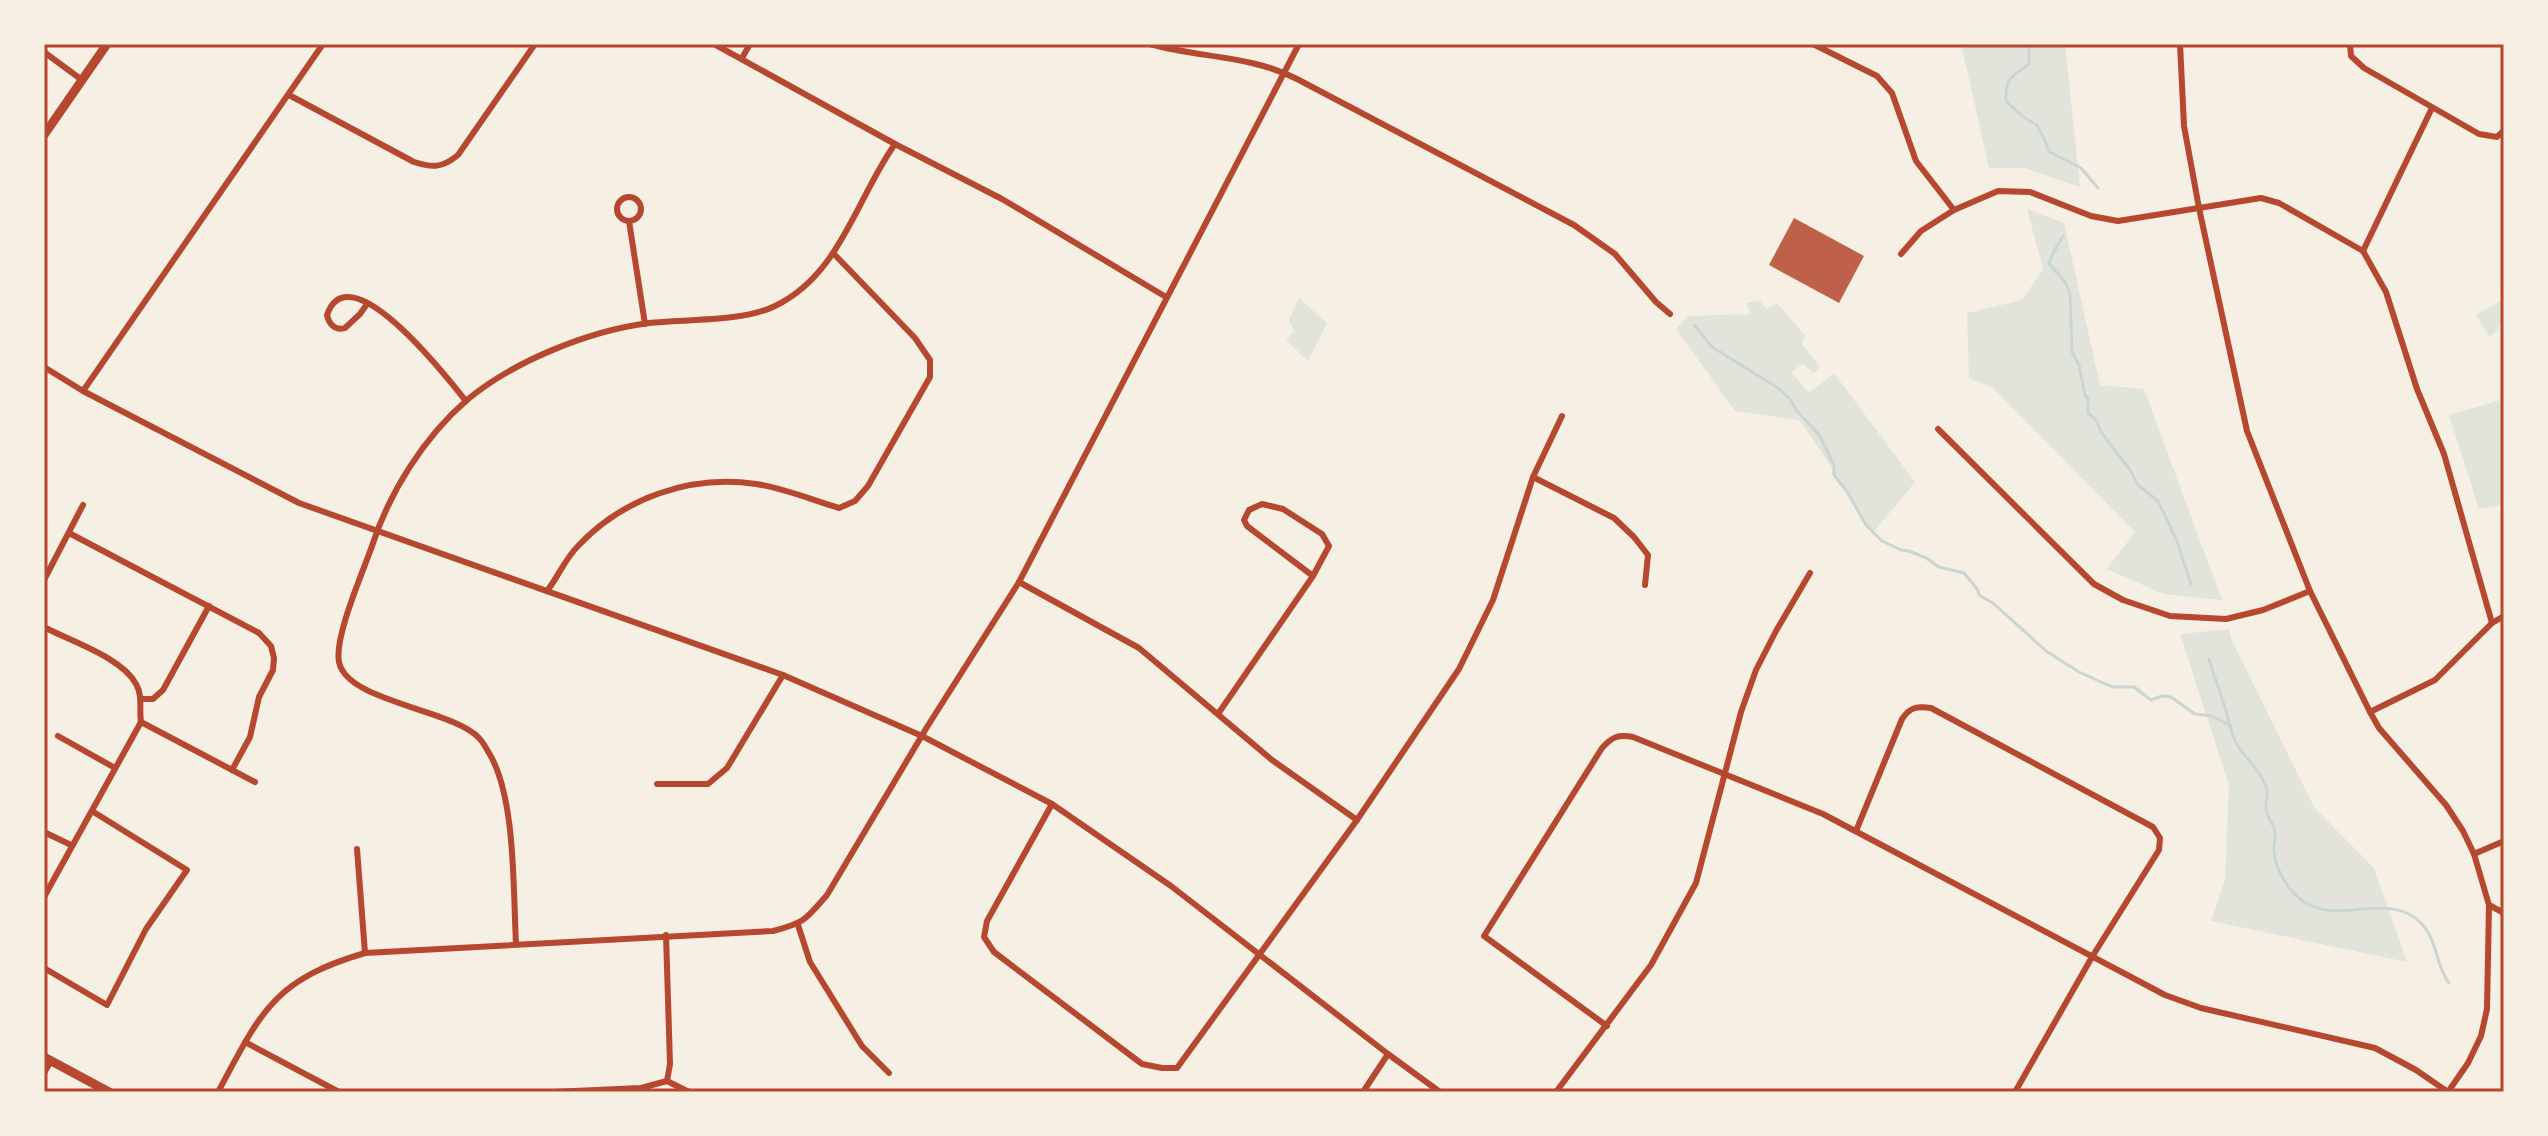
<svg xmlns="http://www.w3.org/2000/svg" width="2548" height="1136" viewBox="0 0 2548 1136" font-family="Signika,sans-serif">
  <rect width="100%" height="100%" fill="#f6efe4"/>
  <g fill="#e2e4dc">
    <polygon points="1961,44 2065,44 2080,187 2025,168 1989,168"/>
    <polygon points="2027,209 2064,223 2100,385 2144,389 2222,600 2163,594 2107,569 2135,532 1993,388 1969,378 1967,313 2022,300 2043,269"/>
    <polygon points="1299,298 1327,323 1308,361 1286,340 1294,331 1289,320"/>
    <path d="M 2504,299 C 2504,312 2502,330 2489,337 L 2476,315 Z"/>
    <polygon points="1760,301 1767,309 1777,303 1805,335 1802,344 1820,367 1814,373 1803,364 1791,372 1809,393 1834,373 1915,482 1872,534 1819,448 1799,420 1735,411 1676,329 1688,316 1751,314 1746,303"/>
    <polygon points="2504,399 2504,505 2479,509 2449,415"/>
    <polygon points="2229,629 2232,641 2314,807 2374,868 2407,962 2211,921 2225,880 2229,785 2180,634"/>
  </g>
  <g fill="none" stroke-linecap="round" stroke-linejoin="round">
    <g stroke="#c9d6d2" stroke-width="3">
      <path d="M 2029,44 L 2029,64 C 2013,76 2005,77 2006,101 C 2015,110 2026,120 2037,125 C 2041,135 2047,140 2048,151 L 2081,168 L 2098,188"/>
      <polyline points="2063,236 2052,255 2049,264 2065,282 2070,293 2072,352 2079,365 2085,395 2088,399 2088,413 2096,420 2101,432 2130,470 2138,485 2158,501 2177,541 2191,584"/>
      <polyline points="1694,325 1712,347 1778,388 1790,399 1797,411 1820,436 1834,465 1834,475 1848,493 1866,525 1882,541 1901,550 1909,551 1926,558 1939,567 1964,573 1978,590 1979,595 1993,603 2046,651 2079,672 2112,687 2134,687 2151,700 2162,696 2171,697 2195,714 2212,716 2229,725"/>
      <path d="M 2209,659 C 2214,677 2221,694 2226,711 C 2230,723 2231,735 2238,746 C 2246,759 2260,771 2266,786 C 2269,794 2265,802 2266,810 C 2267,818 2275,825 2275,833 C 2276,839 2273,845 2274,851 C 2275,869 2289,892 2304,902 C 2341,926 2388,890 2421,923 C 2438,940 2435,965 2449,983"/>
    </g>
  </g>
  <polygon fill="#bf614a" points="1794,218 1864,256 1839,303 1769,265"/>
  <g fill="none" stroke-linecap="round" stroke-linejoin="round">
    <g stroke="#b5482f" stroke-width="6">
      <polyline points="714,44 895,144 1002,199 1166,297"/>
      <path d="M 1150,44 C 1199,58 1250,55 1297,79 L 1574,225 L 1615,254 L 1656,302 L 1670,314"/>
      <polyline points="1760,44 1772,44"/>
      <polyline points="1813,44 1877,76 1892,93 1916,161 1954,210"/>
      <polyline points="2180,44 2184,126 2199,208 2247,431 2310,591 2370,712 2379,728 2446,805 2463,831 2474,854 2489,905 2487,1009 2481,1036 2468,1063 2448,1092"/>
      <polyline points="2350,44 2351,56 2364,68 2479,134 2497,137 2504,130"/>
      <polyline points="44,52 82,80"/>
      <polyline points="742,58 750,44"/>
      <path d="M 289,95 L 414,162 C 433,168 442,168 458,155 L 535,44"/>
      <circle cx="629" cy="209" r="12"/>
      <polyline points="629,221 645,324"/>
      <polyline points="2363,251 2432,108"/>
      <polyline points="1901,254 1921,231 1954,210 1998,191 2030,192 2091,216 2118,221 2261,198 2279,203 2363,251 2386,292 2417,389 2444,454 2492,623"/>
      <path d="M 367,304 L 360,314 L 345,328 C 335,331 329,324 327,315 C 349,250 449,380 466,401"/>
      <polyline points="44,367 83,391 299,503 783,675 922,736 1052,804 1171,886 1388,1054 1440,1092"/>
      <polyline points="83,391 323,44"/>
      <polyline points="1938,429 2094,584 2123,600 2170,616 2226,619 2263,610 2310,591"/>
      <polyline points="1533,477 1614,518 1634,537 1648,555 1645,585"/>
      <polyline points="69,533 259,633 271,646 274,658 273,670 259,697 250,737 232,770"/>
      <polyline points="44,580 83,505"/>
      <polyline points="1019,582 1139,648 1272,760 1357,820"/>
      <path d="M 547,591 C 558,577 565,559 578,546 C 623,498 691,474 756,484 C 784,488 812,500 839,508 L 855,501 L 868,486 L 930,377 L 930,360 L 915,338 L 834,254"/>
      <path d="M 44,627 C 70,641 123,658 136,684 C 143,696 139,709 141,722 L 44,897"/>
      <polyline points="141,699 153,699 163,690 209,606"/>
      <polyline points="2370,712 2435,680 2492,623 2504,616"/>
      <polyline points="1218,714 1313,576 1329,546 1322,534 1283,509 1262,504 1249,510 1244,520 1247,526 1313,576"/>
      <polyline points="141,722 255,782"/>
      <polyline points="58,736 115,768"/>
      <polyline points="657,784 708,784 727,768 783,675"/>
      <polyline points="1052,804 987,921 984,937 994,952 1142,1064 1162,1068 1177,1068 1357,820 1459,669 1493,600 1533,477 1562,416"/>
      <path d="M 1856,831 L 1902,719 C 1910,707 1917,706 1931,708 L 2153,827 L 2160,838 L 2159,850 L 2092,957 L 2015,1092"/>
      <polyline points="44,832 71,845"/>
      <polyline points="357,849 365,953"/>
      <polyline points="2474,854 2504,841"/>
      <polyline points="2489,905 2504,913"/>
      <polyline points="798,925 810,962 862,1046 889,1073"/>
      <path d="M 516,943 C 513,891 516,797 489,753 C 486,748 483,742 479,738 C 452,709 347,702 339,662 C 334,637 363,572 372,546 C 389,493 424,437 467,400 C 514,361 588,331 649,323 C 685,319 743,322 775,306 C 840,275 856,199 895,144"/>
      <polyline points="44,968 107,1005 146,929 187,870 92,811"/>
      <path d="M 1607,1026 L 1484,936 L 1602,748 C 1612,737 1618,734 1633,737 L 1823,814 L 2165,995 L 2201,1008 L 2375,1048 L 2416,1070 L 2448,1092"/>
      <polyline points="245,1042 339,1092"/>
      <polyline points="44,1073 51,1061"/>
      <polyline points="667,1081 689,1092"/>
      <path d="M 218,1092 C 261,1012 273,980 365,953 L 773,931 C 805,923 806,919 827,895 L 927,727 L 1019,582 L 1299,44"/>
      <polyline points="552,1092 641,1088 667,1081 670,1064 666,935"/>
      <polyline points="1363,1092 1388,1054"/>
      <polyline points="1556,1092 1651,965 1696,883 1741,712 1756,670 1776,631 1810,573"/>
    </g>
    <g stroke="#b5482f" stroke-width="9">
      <polyline points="44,135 107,44"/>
      <polyline points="44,1057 109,1092"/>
    </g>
  </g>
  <rect width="2548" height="1136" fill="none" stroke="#f6efe4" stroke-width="92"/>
  <rect x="46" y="46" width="2456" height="1044" fill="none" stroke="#b5482f" stroke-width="3"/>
</svg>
